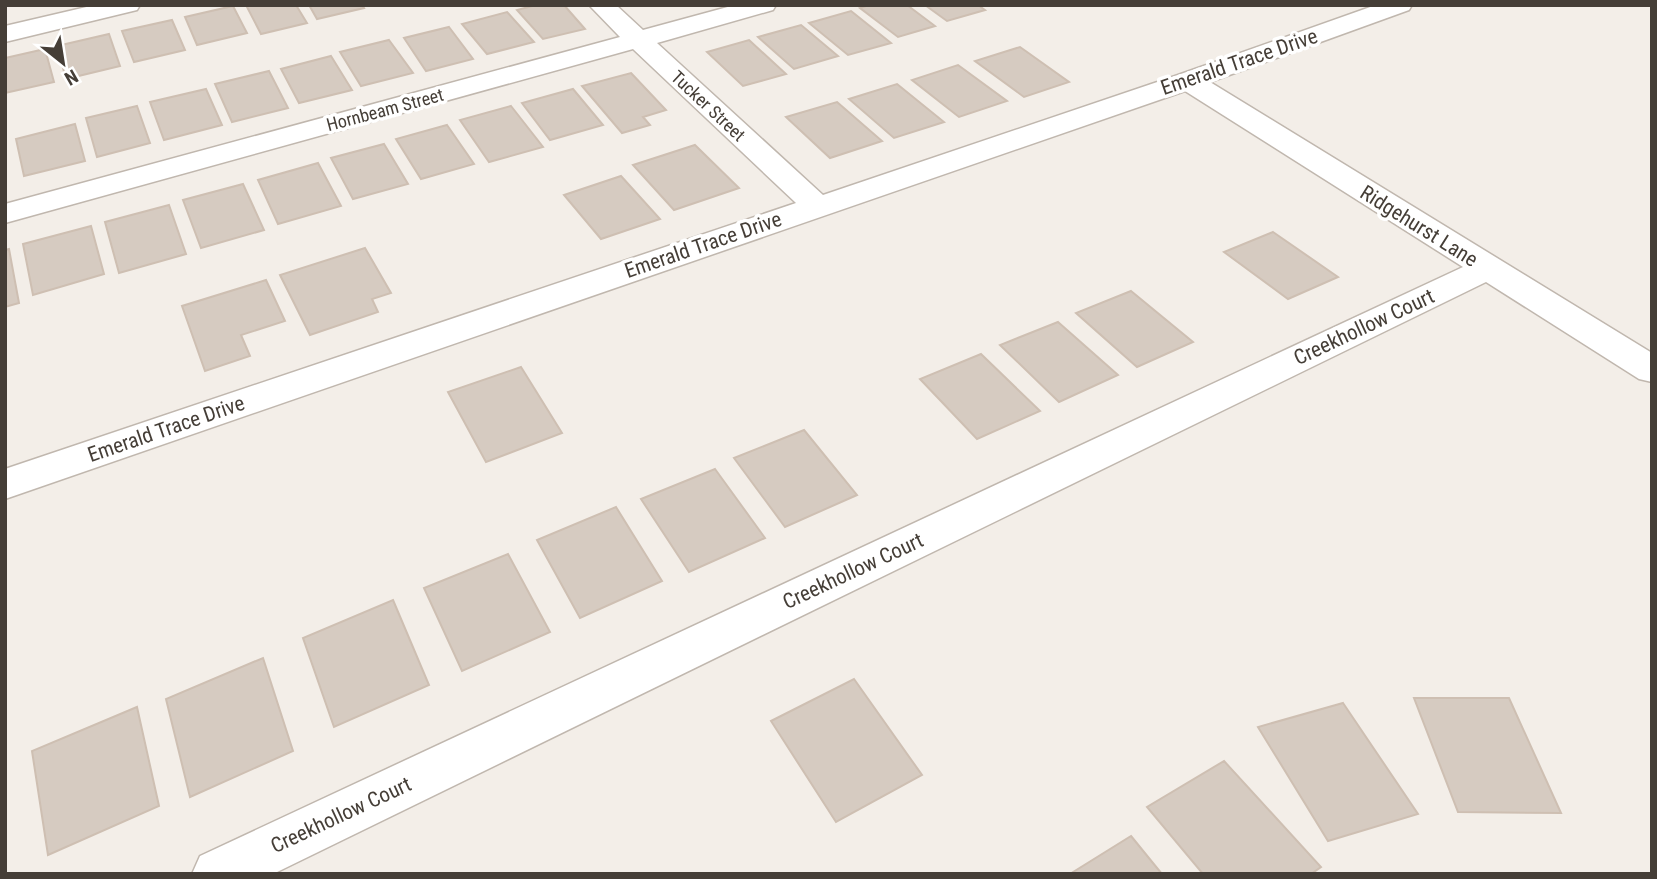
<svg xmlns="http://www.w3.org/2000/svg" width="1657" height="879" viewBox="0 0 1657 879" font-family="'Roboto Condensed',sans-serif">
  <rect width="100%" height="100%" fill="#f3eee8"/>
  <g fill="#d6cbc1" stroke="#cebfb2" stroke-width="2">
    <polygon points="246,5 296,5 307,23 261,34"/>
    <polygon points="309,5 362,5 364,8 317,19"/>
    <polygon points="536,5 564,5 585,29 543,39 517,10"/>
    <polygon points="869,5 907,5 935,26 898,37 860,8"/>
    <polygon points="925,5 978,5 985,10 947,21"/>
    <polygon points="233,6 247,33 197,45 185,17"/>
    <polygon points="851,11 891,43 848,55 809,23"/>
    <polygon points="507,12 534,42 487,54 462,24"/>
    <polygon points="172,20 185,50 134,62 122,31"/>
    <polygon points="801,25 838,56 794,69 758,37"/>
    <polygon points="449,27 473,59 426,71 404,38"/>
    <polygon points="109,34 120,66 66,79 57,46"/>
    <polygon points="389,40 413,73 361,86 340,52"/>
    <polygon points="749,40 786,74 743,86 707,52"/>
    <polygon points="1020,47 1069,82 1024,97 975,61"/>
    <polygon points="45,49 54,82 5,93 5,58"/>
    <polygon points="331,56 352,90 299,103 281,69"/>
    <polygon points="958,65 1007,101 959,117 912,80"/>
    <polygon points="269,71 288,108 232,122 215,84"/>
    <polygon points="631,73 666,110 643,117 650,125 622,133 582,86"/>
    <polygon points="897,84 944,122 894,138 849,99"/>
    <polygon points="206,89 222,125 164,140 150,102"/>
    <polygon points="573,89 603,125 550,140 522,103"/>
    <polygon points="837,102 882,141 830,158 786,117"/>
    <polygon points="137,106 150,143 97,157 86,118"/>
    <polygon points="511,106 543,147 489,162 460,120"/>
    <polygon points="75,124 85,161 24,176 16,139"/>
    <polygon points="447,125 474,164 421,179 396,139"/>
    <polygon points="384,144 408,184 353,199 331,158"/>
    <polygon points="695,145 739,188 674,210 633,165"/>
    <polygon points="318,163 341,206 278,224 258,180"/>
    <polygon points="621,176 660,219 601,239 564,195"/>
    <polygon points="243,184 264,230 201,248 183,200"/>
    <polygon points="169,205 186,254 119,273 105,222"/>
    <polygon points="91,226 104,274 33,295 23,244"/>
    <polygon points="1273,232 1338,277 1288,299 1224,252"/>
    <polygon points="365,248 391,293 372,299 378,312 310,335 280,275"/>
    <polygon points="9,249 19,303 5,307 5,250"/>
    <polygon points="266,280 285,321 241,335 250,356 205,371 182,306"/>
    <polygon points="1131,291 1193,342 1137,367 1076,313"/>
    <polygon points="1058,322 1118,375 1059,402 1000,345"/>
    <polygon points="981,354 1040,411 977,439 920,379"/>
    <polygon points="521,367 562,433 486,462 448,392"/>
    <polygon points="804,430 857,495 785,527 734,458"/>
    <polygon points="715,469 765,538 689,572 641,499"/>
    <polygon points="616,507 662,581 580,618 537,540"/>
    <polygon points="508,554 550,632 462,671 424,588"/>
    <polygon points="393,600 429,685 334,727 303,638"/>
    <polygon points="263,658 293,751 190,797 166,699"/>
    <polygon points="854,679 922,775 836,822 771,721"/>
    <polygon points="1414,698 1509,698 1561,813 1458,812"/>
    <polygon points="1343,703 1418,814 1328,841 1258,727"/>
    <polygon points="137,707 159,806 48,855 32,751"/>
    <polygon points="1224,761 1321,867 1311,874 1203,874 1147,807"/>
    <polygon points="1131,836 1162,874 1070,874"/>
  </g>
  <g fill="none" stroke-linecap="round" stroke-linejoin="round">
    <defs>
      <g id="minor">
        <polygon points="95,5 140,5 137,10 5,42 5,26"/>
        <polygon points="589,5 616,5 643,30 735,5 776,5 773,10 657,43 823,195 1178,75 1376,5 1412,5 1409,10 1210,82 1652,353 1652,382 1639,379 1486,282 273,874 192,874 200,856 1463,267 1185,91 5,499 5,469 796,203 633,49 5,223 5,204 620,37"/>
      </g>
    </defs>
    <use href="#minor" stroke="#c0b7ae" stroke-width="3"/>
    <use href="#minor" fill="#fff" fill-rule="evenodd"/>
  </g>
  <g text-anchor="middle" stroke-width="7" stroke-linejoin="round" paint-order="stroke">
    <g font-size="18" fill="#453e37" stroke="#fff">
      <text transform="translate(708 106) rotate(43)" y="6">Tucker Street</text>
      <text transform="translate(385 110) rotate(-15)" y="6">Hornbeam Street</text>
    </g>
    <g font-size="21" fill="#453e37" stroke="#fff">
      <text transform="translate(1239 62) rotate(-19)" y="7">Emerald Trace Drive</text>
      <text transform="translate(1419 226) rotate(32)" y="7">Ridgehurst Lane</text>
      <text transform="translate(703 245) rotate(-19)" y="7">Emerald Trace Drive</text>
      <text transform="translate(1364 327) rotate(-25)" y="7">Creekhollow Court</text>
      <text transform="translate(166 429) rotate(-19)" y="7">Emerald Trace Drive</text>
      <text transform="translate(853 571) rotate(-25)" y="7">Creekhollow Court</text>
      <text transform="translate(341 815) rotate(-25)" y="7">Creekhollow Court</text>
    </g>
  </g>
  <rect width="1657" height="879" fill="none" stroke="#453e37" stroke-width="14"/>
  <g transform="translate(63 63) rotate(150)" stroke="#ffffff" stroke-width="5" paint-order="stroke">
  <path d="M0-5L12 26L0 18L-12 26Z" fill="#453e37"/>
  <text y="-10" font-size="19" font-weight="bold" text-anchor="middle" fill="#453e37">N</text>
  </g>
</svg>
